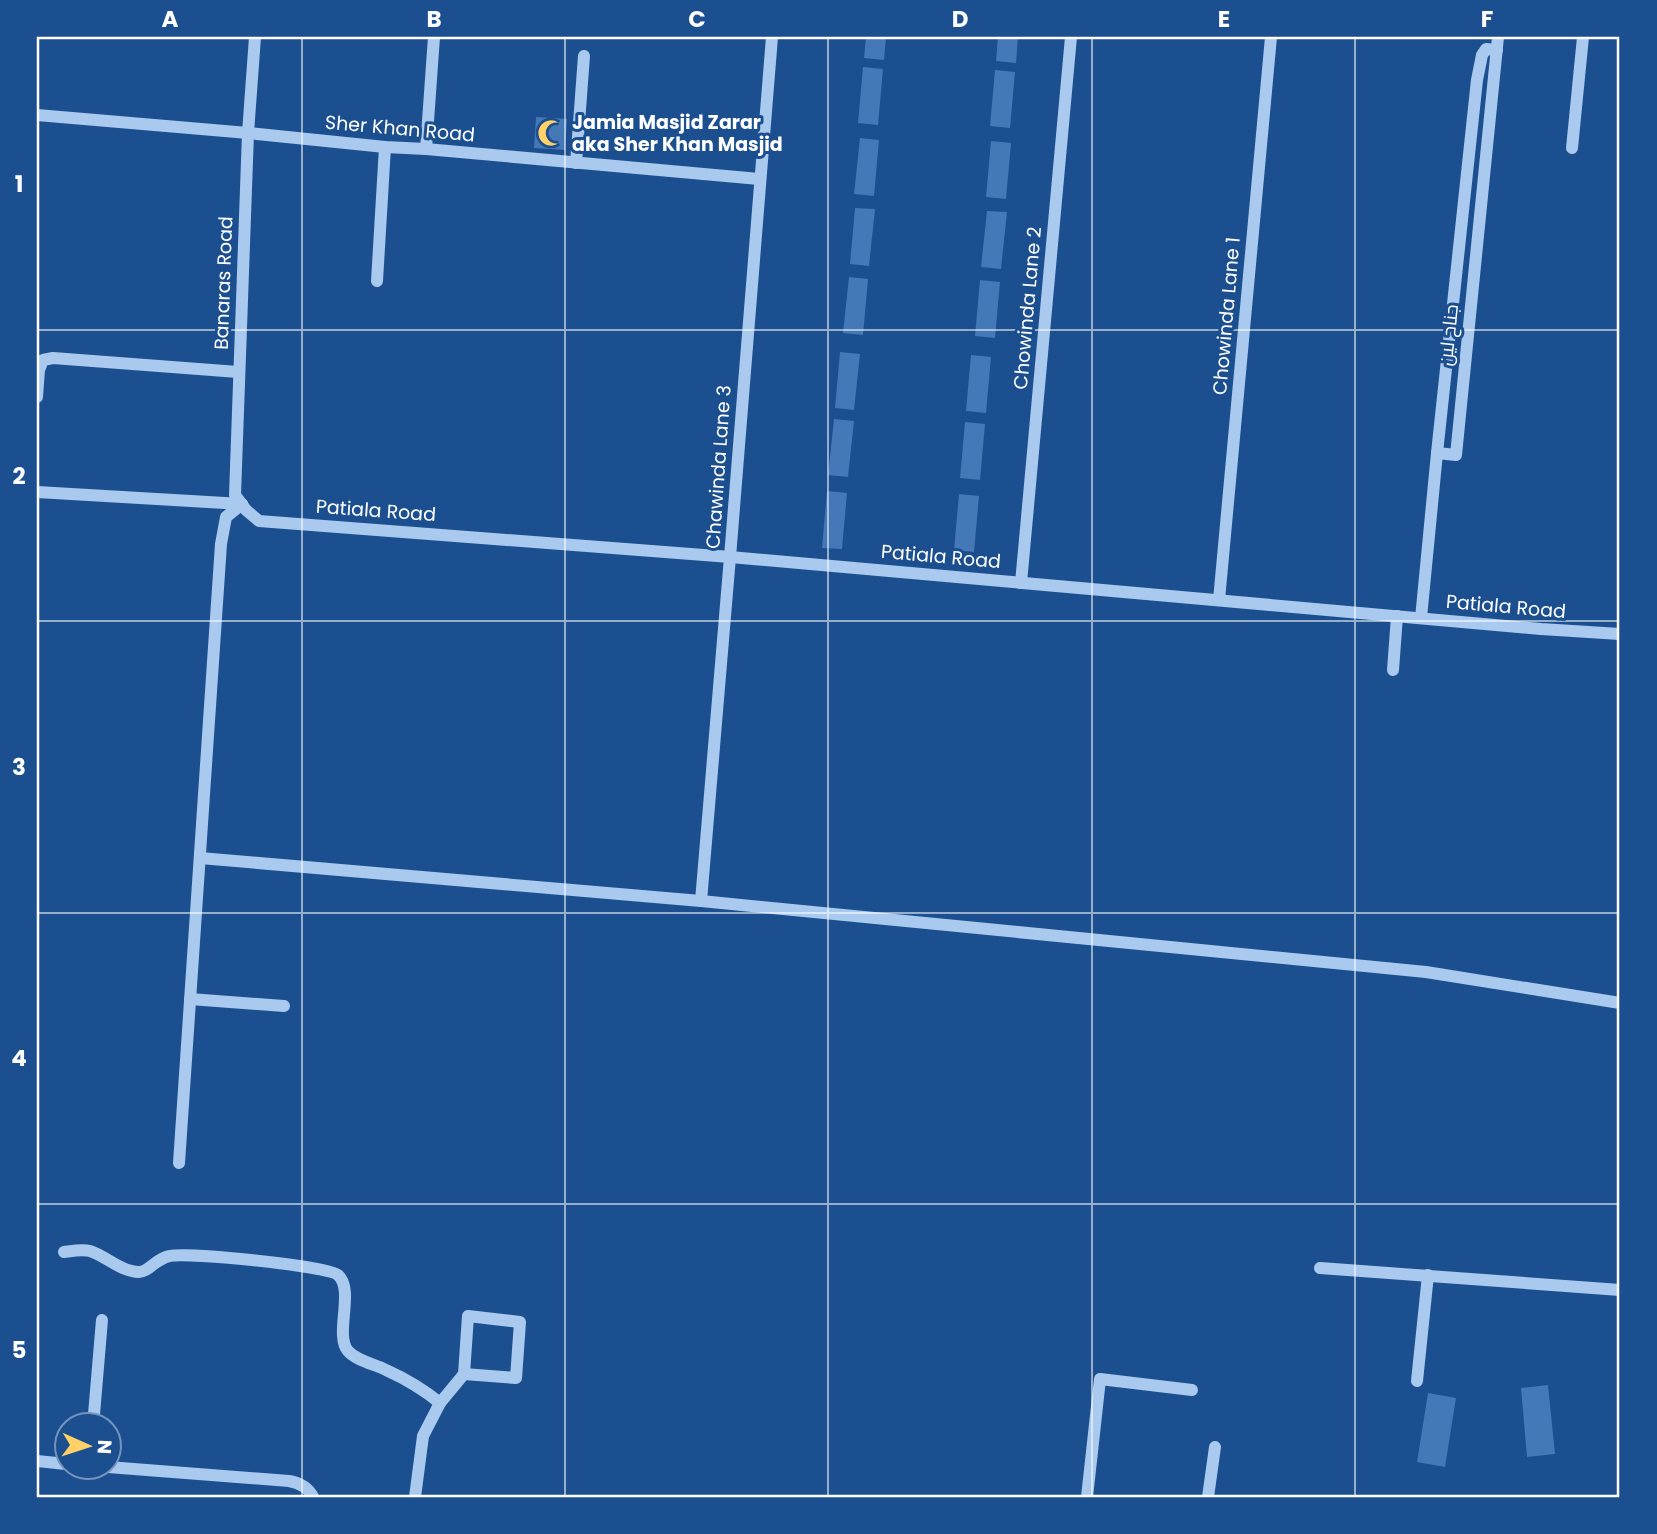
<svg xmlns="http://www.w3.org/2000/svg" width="1657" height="1534" viewBox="0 0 1657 1534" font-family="Poppins,Cairo,sans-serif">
  <rect width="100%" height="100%" fill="#1b4f8f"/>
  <g fill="#4478b7">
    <polygon points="866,37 886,37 884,60 864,58"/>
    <polygon points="998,37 1018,37 1016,63 996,61"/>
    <polygon points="863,67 883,69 878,125 858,123"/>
    <polygon points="995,70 1015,72 1010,128 990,126"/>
    <polygon points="536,117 567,119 565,150 534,148"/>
    <polygon points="860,138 879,140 874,196 854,194"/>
    <polygon points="991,141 1011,143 1006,199 986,197"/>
    <polygon points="855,208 875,209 869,266 850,264"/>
    <polygon points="987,211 1007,212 1001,269 981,267"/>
    <polygon points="849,277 868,279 863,335 843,333"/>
    <polygon points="980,280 1000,282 995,338 975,336"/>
    <polygon points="840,352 860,354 854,410 835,408"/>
    <polygon points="971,355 991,357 986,413 966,411"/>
    <polygon points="834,419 854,421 848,477 828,475"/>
    <polygon points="965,422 985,424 980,480 960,478"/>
    <polygon points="827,491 847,493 842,549 822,548"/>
    <polygon points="959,494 979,496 974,552 954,550"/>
    <polygon points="1548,1385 1555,1454 1527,1457 1521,1388"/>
    <polygon points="1428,1393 1456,1398 1445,1467 1417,1462"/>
  </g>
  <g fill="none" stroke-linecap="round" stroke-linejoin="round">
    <g stroke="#a9c9ee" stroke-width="12">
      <polyline points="255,37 248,133 235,495 246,510 259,521 730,557 1541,629 1620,634"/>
      <polyline points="37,115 248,133 385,147 426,149 759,179"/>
      <polyline points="1572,148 1583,37"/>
      <polyline points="426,149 434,37"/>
      <polyline points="576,163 584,56"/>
      <polyline points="377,281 385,147"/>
      <polyline points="37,397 39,370 43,360 53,358 238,372"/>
      <polyline points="1437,453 1477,80 1482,55 1486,49 1497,50"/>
      <polyline points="37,492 242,504"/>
      <polyline points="1021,583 1071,37"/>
      <polyline points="1219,600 1271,37"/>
      <polyline points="1421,618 1437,453 1456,455 1498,37"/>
      <polyline points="1393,670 1397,616"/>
      <polyline points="200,858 701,901 1426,972 1620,1003"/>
      <polyline points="701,901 730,557 772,37"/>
      <polyline points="190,999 284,1006"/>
      <polyline points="179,1163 221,544 226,517 242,504"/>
      <path d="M 64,1252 C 72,1251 82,1249 90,1251 C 106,1256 121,1272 139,1272 C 149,1272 156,1258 170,1256 C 188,1252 328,1266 338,1275 C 355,1290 334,1335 348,1351 C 357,1361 374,1364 386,1370 C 406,1379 423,1389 440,1403 L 423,1436 L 415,1497"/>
      <polyline points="1320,1268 1620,1290"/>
      <polyline points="1417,1381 1428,1275"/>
      <polyline points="440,1403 464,1374 516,1378 520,1322 468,1316 464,1374"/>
      <polyline points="93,1426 102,1320"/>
      <polyline points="37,1461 66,1464"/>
      <path d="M 108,1467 L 289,1481 C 300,1483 308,1487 313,1497"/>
      <polyline points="1087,1497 1100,1379 1192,1390"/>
      <polyline points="1208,1497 1215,1447"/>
    </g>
  </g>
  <path fill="none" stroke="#fff" stroke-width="2" stroke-opacity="0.55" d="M 302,37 L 302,1497M 565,37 L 565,1497M 828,37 L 828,1497M 1092,37 L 1092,1497M 1355,37 L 1355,1497M 37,330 L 1620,330M 37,621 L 1620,621M 37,913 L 1620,913M 37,1204 L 1620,1204"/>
  <defs>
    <symbol id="mosque-bare" viewBox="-9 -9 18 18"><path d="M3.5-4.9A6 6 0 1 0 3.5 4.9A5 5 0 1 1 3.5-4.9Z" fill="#ffd166" stroke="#1b4f8f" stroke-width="2.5" paint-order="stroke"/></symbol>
  </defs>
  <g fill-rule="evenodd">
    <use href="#mosque-bare" x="532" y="114" width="38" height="38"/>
  </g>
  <g text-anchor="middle" stroke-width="6" stroke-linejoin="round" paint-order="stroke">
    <g font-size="19" font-weight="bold" fill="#fff" stroke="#1b4f8f" text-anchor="start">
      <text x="572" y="129">Jamia Masjid Zarar<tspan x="572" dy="22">aka Sher Khan Masjid</tspan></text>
    </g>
    <g font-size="19" fill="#fff" stroke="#1b4f8f">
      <text transform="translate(400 128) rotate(5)" y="7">Sher Khan Road</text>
      <text transform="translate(223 283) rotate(-88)" y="7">Banaras Road</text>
      <text transform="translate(1027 308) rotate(-85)" y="7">Chowinda Lane 2</text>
      <text transform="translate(1226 316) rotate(-85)" y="7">Chowinda Lane 1</text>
      <text transform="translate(1448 335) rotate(-84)" y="7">جناح لین</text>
      <text transform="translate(718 467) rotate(-86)" y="7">Chawinda Lane 3</text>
      <text transform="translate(376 510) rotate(4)" y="7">Patiala Road</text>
      <text transform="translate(941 556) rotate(5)" y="7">Patiala Road</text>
      <text transform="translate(1506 606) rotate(5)" y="7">Patiala Road</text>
    </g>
  </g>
  <rect width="1657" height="1534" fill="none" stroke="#1b4f8f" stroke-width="77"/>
  <g transform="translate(88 1446) rotate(93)"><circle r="33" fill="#1b4f8f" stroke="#7695bc" stroke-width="2"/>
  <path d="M0-5L12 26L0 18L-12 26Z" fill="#ffd166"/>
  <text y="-10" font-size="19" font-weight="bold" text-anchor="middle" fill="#ffffff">N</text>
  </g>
  <rect x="38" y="38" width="1580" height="1458" fill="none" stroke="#fff" stroke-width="2.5"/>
  <g font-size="23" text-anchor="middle" font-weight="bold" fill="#fff">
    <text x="170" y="27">A</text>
    <text x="434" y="27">B</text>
    <text x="697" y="27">C</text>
    <text x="960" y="27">D</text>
    <text x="1224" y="27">E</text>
    <text x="1487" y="27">F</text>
    <text x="19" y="192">1</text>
    <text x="19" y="484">2</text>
    <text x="19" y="775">3</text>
    <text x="19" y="1066">4</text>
    <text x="19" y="1358">5</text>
  </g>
</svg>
